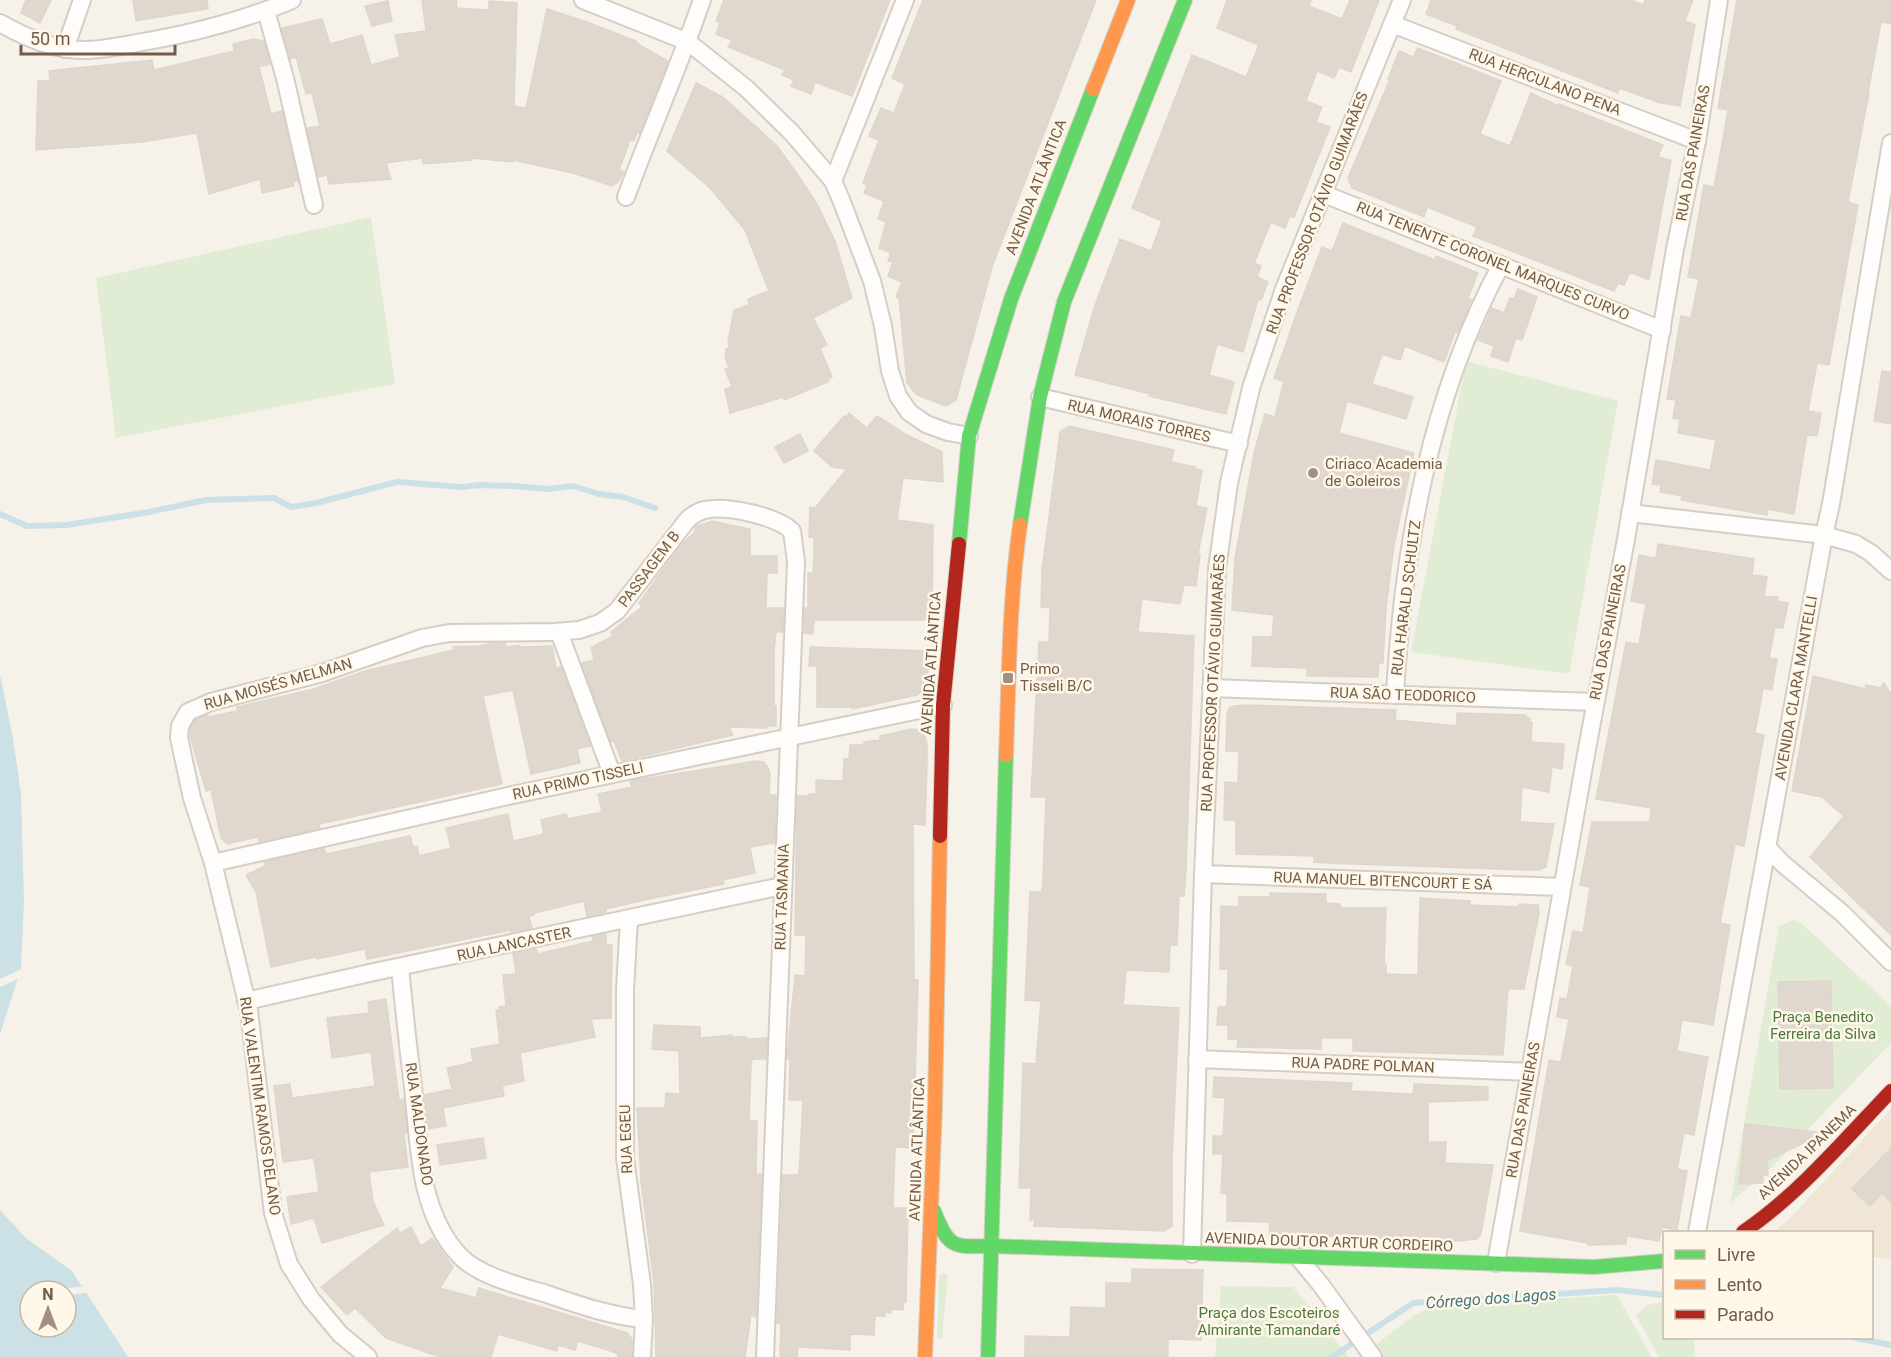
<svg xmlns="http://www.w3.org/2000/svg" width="1891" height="1357" viewBox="0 0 1891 1357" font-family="Roboto,sans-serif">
  <rect width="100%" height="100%" fill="#f6f2e9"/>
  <polygon fill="#efe6d6" points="1891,1109 1891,1259 1872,1257 1872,1232 1774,1232 1793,1215"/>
  <g fill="#e0edd4">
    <polygon points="371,217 395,384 116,438 96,278"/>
    <polygon points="1466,361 1618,401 1569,674 1411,652"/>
    <polygon points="1794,920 1802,924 1891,1006 1891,1043 1771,1168 1730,1203 1779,926"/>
    <polygon points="942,1273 945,1273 948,1276 942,1338 939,1339 937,1339 939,1276"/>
    <polygon points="1221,1286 1293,1287 1349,1357 1215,1357"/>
    <polygon points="1617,1295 1652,1357 1383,1357 1375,1345 1416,1314 1435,1306"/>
    <polygon points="1664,1302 1664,1338 1694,1338 1695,1357 1659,1357 1636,1316 1647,1305"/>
  </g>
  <g fill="#cbe1e6" fill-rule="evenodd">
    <polygon points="0,675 13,738 21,794 24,903 21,969 0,1034"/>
    <path d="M 0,1210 L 27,1239 L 72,1271 L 128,1357 L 0,1357 ZM 30,1291 L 66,1291 L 66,1327 L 30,1327 Z"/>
  </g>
  <g fill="#f6f2e9">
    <polygon points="24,968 22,977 0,987 0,979"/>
    <polygon points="41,1285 51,1285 53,1290 85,1286 89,1292 66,1296 66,1291 41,1291"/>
  </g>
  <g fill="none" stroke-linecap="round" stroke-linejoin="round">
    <g stroke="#cbe1e6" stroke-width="6">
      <polyline points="0,514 27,526 67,525 149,512 206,500 274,498 291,507 316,503 397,482 462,487 479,485 514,486 548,489 573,486 599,494 623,497 655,508"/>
      <polyline points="1856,1338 1891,1345"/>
      <polyline points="1332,1357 1413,1303 1617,1290 1664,1295"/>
    </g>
  </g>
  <g fill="#e0d8ce" stroke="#dfd6cb" stroke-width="1.5">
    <polygon points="26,0 51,0 40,23 21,13"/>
    <polygon points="133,0 207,0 208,9 136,21"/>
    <polygon points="422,0 456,0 457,8 489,10 489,1 517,3 514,106 526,108 547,9 587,22 636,41 636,43 668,61 639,133 637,132 634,141 630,140 619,170 624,172 618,182 612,186 573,173 513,160 512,162 472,158 472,160 423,164 422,158 386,163 391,179 329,184 327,175 318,177 307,128 320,126 312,93 306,94 296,57 290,59 282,28 322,19 330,44 362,35 371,65 400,57 395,35 426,31"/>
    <polygon points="724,0 890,0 852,96 815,82 811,94 791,86 794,80 782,75 785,70 728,47 732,40 716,34 720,23 716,21"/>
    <polygon points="923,0 1096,0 993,264 956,400 946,406 917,395 907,383 899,298 896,297 902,282 888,276 893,262 888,261 891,253 879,248 886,222 878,219 884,201 864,193 867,185 863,183 879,140 869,136 881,108 894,113 905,84 892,78"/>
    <polygon points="1227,0 1311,0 1309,6 1342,19 1350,0 1379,0 1351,72 1339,67 1334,78 1317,71 1306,101 1322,107 1316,122 1330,127 1294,217 1290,216 1285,228 1271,222 1254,263 1261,266 1257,277 1268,282 1261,300 1258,299 1243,352 1217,344 1209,375 1234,382 1226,414 1149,396 1150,394 1075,375 1094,308 1120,239 1151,251 1162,221 1132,208 1192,55 1246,77 1259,45 1217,28"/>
    <polygon points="1431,0 1631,0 1643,5 1645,0 1693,0 1685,21 1695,25 1680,106 1661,103 1619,88 1618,93 1456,29 1457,26 1426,14"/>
    <polygon points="1737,0 1891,0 1891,24 1881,22 1868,93 1869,93 1848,202 1858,205 1829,365 1817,363 1808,411 1821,413 1817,436 1807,435 1794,514 1768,509 1767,515 1681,500 1682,496 1660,492 1661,485 1652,484 1656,460 1710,470 1716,440 1678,433 1680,419 1673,418 1676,400 1667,399 1681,316 1691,318 1699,279 1688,277 1704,185 1714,187 1724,134 1728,110 1718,108"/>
    <polygon points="388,1 392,21 372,26 365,6"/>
    <polygon points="253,39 264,41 270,64 259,67 271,114 282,111 298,181 293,182 294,186 262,193 260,179 209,194 197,133 142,142 36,150 38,81 50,81 49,71 152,60 154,70 234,51 233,44"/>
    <polygon points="1418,48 1501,81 1480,134 1510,146 1531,93 1558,106 1559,104 1663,145 1658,157 1671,160 1649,280 1630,272 1624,285 1618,283 1614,291 1473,236 1477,227 1427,207 1424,217 1352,188 1348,178 1390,79 1388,79 1399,51 1413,57"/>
    <polygon points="696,83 723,97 754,125 777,146 798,175 817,204 835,241 852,298 813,318 827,345 820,348 832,377 828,378 829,381 784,400 784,397 730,413 725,389 732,387 725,369 729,368 725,357 726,349 730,347 728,342 734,310 749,305 748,299 769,291 745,230 710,188 667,151"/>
    <polygon points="1343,223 1435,260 1436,256 1478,273 1468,298 1472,300 1458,333 1455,332 1444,362 1405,346 1400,360 1382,354 1372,384 1413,397 1406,419 1347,401 1339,433 1414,453 1394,545 1386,608 1383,663 1379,663 1378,677 1307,676 1307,668 1252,666 1253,637 1272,637 1274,615 1232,610 1235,558 1255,449 1265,414 1275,417 1284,381 1274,378 1300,304 1322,247 1332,251"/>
    <polygon points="1518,289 1537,297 1522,340 1516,338 1508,362 1491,356 1494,346 1478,340 1492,308 1504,313 1510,298 1514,299"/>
    <polygon points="1882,371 1891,372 1891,424 1874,421"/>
    <polygon points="849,413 867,428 877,416 905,434 942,452 943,482 903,478 897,520 933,525 932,620 814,620 813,634 804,633 805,608 808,608 808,573 813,573 814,557 814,538 809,537 810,507 815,508 847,469 832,467 814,451 844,416 846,417"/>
    <polygon points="1069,426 1174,450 1171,462 1195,467 1194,469 1202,470 1196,506 1207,508 1198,554 1200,555 1196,586 1184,585 1180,604 1142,599 1138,632 1194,636 1186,871 1184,896 1179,896 1177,945 1170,945 1169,972 1126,970 1123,1005 1179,1008 1172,1162 1172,1226 1164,1231 1034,1226 1035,1220 1030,1220 1031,1188 1019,1188 1023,1063 1036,1064 1041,1001 1025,1000 1030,892 1042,892 1043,879 1046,797 1031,797 1039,642 1049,642 1050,608 1041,607 1042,571 1060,432"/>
    <polygon points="800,434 808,451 784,463 775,447"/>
    <polygon points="712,521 750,529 750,556 777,556 777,573 767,573 766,608 784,608 783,632 776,632 774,651 774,706 776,706 776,726 768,726 768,728 729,727 733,735 622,761 614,741 611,742 582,663 594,660 591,648 613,636 611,632 642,607 639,603 681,545 695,532 695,527"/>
    <polygon points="1658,544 1754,559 1752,575 1767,577 1764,597 1778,597 1777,601 1788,603 1783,628 1775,627 1769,658 1777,659 1772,690 1763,688 1755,733 1764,735 1744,846 1735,844 1720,923 1730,925 1713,1025 1682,1020 1677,1051 1708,1057 1694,1135 1684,1133 1677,1169 1687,1171 1677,1230 1662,1227 1659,1241 1627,1236 1626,1244 1588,1245 1588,1243 1520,1231 1549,1060 1561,1062 1569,1019 1557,1017 1560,998 1567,999 1573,966 1566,964 1573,931 1583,933 1590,887 1580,885 1592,822 1650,822 1651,808 1596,799 1626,642 1639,644 1646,604 1631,601 1639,555 1656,558"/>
    <polygon points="496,643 505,643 506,647 519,645 519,647 552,646 556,668 561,667 590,746 577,749 580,763 531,774 513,690 483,696 502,784 319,824 320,828 259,842 258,837 227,844 221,838 211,790 206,791 190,736 190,729 195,720 207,715 207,717 238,711 237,707 314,689 365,671 454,650 453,647 478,646"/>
    <polygon points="810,647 929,651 927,687 917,695 852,709 852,707 817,707 817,666 809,666"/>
    <polygon points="1813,676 1865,689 1866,685 1880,688 1884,683 1891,694 1891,935 1810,857 1844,816 1822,797 1792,791"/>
    <polygon points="1247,705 1396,710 1395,720 1457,726 1457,713 1526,715 1526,717 1530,718 1529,722 1532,722 1531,742 1564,744 1562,769 1552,767 1549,792 1522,787 1520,822 1554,824 1546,867 1539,870 1526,870 1326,863 1314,862 1314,856 1236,854 1236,820 1224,820 1225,782 1238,783 1239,751 1226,751 1227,714 1229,708 1234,706"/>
    <polygon points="911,729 923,730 927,744 927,763 925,825 913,824 914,980 918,980 913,1148 895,1147 893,1208 908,1208 906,1302 904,1302 903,1310 891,1309 891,1313 885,1312 885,1316 875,1316 874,1335 850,1334 850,1350 798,1347 797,1357 780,1357 781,1324 777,1323 783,1175 799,1175 803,1100 789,1100 790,1059 787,1059 795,975 805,976 806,935 795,935 797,796 809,796 809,794 816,794 816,780 843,781 844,759 849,759 850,745 864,745 864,742 880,740 880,736"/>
    <polygon points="756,761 764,762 768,768 770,773 769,795 776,795 775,843 750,847 755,873 723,880 724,884 649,899 606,909 606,912 587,916 584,901 534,913 534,915 529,916 532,928 511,932 511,930 367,959 365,949 317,959 316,957 271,967 256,892 246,875 265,866 264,862 324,848 326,854 410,836 413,847 417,846 419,856 451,848 446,828 508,814 513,841 544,834 541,820 566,814 568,819 602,812 598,794 632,787 630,781"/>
    <polygon points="1270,893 1326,894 1326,903 1340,904 1340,908 1386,908 1384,964 1386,964 1386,974 1418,975 1420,898 1470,901 1470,905 1519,907 1519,904 1538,905 1539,913 1524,989 1508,989 1503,1055 1353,1051 1353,1038 1321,1038 1321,1049 1237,1047 1238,1039 1228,1039 1228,1025 1217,1025 1218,1007 1227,1007 1228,969 1220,969 1221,906 1239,907 1239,897 1270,897"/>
    <polygon points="606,934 606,945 612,945 611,1018 591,1019 595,1037 520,1053 524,1081 502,1086 504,1096 443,1108 446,1126 427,1129 424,1095 452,1089 447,1068 473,1062 471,1049 500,1044 496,1010 499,1010 499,1007 506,1006 503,975 516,974 513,953 536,949 538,954 593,941 592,937"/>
    <polygon points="1831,981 1833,1088 1780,1089 1778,982"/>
    <polygon points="386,999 399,1100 404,1099 407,1133 404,1133 408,1167 369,1172 373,1201 384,1225 322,1243 314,1218 291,1224 287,1197 319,1192 314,1158 283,1162 274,1086 290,1084 292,1098 375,1086 371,1052 332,1058 327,1018 369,1013 368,1002"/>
    <polygon points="654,1025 700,1027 700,1038 732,1035 732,1037 746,1037 746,1039 767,1038 766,1059 752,1059 751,1066 749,1120 757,1121 756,1174 762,1174 756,1317 751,1315 745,1357 656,1357 654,1282 641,1181 637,1108 665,1108 666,1093 680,1094 679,1051 652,1049"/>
    <polygon points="1214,1077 1352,1083 1351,1091 1413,1094 1414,1084 1488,1087 1488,1100 1428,1102 1428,1142 1446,1142 1445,1163 1493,1165 1481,1234 1477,1239 1457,1241 1269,1234 1270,1222 1227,1221 1227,1194 1221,1193 1223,1154 1213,1154 1213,1136 1223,1136 1225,1098 1213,1097"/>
    <polygon points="1745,1124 1826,1133 1767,1160 1768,1175 1763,1175 1763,1183 1739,1184"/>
    <polygon points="483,1138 486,1158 440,1165 437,1145"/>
    <polygon points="1891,1148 1891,1202 1882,1193 1870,1206 1852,1189"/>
    <polygon points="411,1227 421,1246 432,1238 453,1267 440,1288 476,1298 479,1288 627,1333 632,1339 632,1357 618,1357 618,1354 611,1351 578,1341 575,1350 558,1345 557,1351 498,1334 491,1357 440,1357 386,1338 355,1308 347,1315 321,1287 397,1228 400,1233"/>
    <polygon points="1132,1269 1203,1270 1201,1340 1168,1339 1168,1357 1025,1357 1025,1336 1070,1337 1071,1307 1106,1308 1106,1283 1132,1283"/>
  </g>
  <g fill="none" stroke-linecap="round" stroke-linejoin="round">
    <defs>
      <g id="street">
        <polyline points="583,0 688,42 746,88 792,133 833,181 842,202 872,281 883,326 890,371 898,396 909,412 926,424 948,432 969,436"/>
        <polyline points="266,11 285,78 314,205"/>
        <path d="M 0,23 C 21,35 45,46 69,49 C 92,52 114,47 137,43 C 190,34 242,21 292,0"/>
        <polyline points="1392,24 1697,141"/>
        <polyline points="65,49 82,0"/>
        <polyline points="833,181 905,0"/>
        <polyline points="1324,194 1662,330"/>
        <path d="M 626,197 C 650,131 679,67 702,0"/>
        <polyline points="1040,397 1239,444"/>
        <polyline points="1630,513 1824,535 1856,544 1871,553 1891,571"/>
        <polyline points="559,632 612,774"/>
        <polyline points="1211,688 1595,702"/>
        <path d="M 1395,695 C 1403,547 1430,397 1501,265"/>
        <polyline points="1767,847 1783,864 1842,913 1891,962"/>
        <polyline points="213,863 508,796 943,705"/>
        <polyline points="1203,874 1562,887"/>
        <polyline points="629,919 625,990 625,1158 642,1284 644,1319 642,1357"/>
        <path d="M 400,968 C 404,1008 408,1047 413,1087 C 419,1143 418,1212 460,1256 C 479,1276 520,1286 547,1294 C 579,1305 610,1316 644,1319"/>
        <polyline points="246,1001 374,972 782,886"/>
        <polyline points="1197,1059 1530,1072"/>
        <polyline points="1697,1232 1824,535 1831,504 1891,143"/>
        <polyline points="1192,1254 1203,874 1217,569 1229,483 1251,388 1284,289 1402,0"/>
        <polyline points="1298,1257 1321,1285 1373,1357"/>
        <polyline points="1496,1263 1585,760 1626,539 1675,249 1697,141 1719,0"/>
        <path d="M 368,1357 L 340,1334 L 311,1299 L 289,1264 L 273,1213 L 249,1011 L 213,863 L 192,798 L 179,738 L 180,726 L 188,712 L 211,702 L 322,673 L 422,638 L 449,633 L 555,632 L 579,630 L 600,623 L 617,611 L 688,519 C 693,515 698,511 705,510 C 726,505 776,516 792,531 L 796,562 L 765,1357"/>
      </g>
      <g id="fast">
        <polyline points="1020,525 1040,397 1064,302 1185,0"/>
        <polyline points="959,544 969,436 1011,299 1093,89"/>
        <path d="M 934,1211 C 949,1249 953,1247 992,1246"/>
        <polyline points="992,1246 1594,1267 1664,1261"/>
        <polyline points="988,1357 1006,755"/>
      </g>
      <g id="slow">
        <polyline points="1093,89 1128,0"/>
        <path d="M 1006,755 C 1009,678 1009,601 1020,525"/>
        <polyline points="925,1357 935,1108 940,836"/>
      </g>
      <g id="jam">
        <polyline points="940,836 943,705 959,544"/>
        <path d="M 1743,1232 C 1796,1197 1847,1137 1891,1091"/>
      </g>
    </defs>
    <use href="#street" stroke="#d4cec6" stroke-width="20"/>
    <use href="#fast" stroke="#d6cfc7" stroke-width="16"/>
    <use href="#slow" stroke="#d6cfc7" stroke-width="16"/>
    <use href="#jam" stroke="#d6cfc7" stroke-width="16"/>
    <use href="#street" stroke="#fefdfc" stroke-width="16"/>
    <use href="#fast" stroke="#63d668" stroke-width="14"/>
    <use href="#slow" stroke="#ff974d" stroke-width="14"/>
    <use href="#jam" stroke="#b3261e" stroke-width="14"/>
  </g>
  <g fill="#a19081" stroke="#fff8e9" stroke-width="2">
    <circle cx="1313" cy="473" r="6"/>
    <rect x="1002" y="672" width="12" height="12" rx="3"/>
  </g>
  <g text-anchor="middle" stroke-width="5" stroke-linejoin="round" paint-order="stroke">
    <g font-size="15" fill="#735c49" stroke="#fff8e9">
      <text transform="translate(1545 82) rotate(21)" y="5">RUA HERCULANO PENA</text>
      <text transform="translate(1693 153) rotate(-80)" y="5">RUA DAS PAINEIRAS</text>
      <text transform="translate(1036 187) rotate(-69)" y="5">AVENIDA ATLÂNTICA</text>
      <text transform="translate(1317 213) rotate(-69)" y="5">RUA PROFESSOR OTÁVIO GUIMARÃES</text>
      <text transform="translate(1493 261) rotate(22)" y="5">RUA TENENTE CORONEL MARQUES CURVO</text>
      <text transform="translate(1139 421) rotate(13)" y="5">RUA MORAIS TORRES</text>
      <text transform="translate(649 569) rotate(-53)" y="5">PASSAGEM B</text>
      <text transform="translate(1406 598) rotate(-83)" y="5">RUA HARALD SCHULTZ</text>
      <text transform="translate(1608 632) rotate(-79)" y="5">RUA DAS PAINEIRAS</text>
      <text transform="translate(931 663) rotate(-86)" y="5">AVENIDA ATLÂNTICA</text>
      <text transform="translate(1213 683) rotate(-87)" y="5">RUA PROFESSOR OTÁVIO GUIMARÃES</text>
      <text transform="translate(278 684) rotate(-16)" y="5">RUA MOISÉS MELMAN</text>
      <text transform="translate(1796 688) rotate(-80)" y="5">AVENIDA CLARA MANTELLI</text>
      <text transform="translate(1403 695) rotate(2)" y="5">RUA SÃO TEODORICO</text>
      <text transform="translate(578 781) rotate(-12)" y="5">RUA PRIMO TISSELI</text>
      <text transform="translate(1383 881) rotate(2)" y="5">RUA MANUEL BITENCOURT E SÁ</text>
      <text transform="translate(782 897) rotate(-88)" y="5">RUA TASMANIA</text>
      <text transform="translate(514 944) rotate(-12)" y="5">RUA LANCASTER</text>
      <text transform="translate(1363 1065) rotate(2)" y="5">RUA PADRE POLMAN</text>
      <text transform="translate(260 1106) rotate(82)" y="5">RUA VALENTIM RAMOS DELANO</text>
      <text transform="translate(1523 1110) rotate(-80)" y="5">RUA DAS PAINEIRAS</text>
      <text transform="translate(419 1124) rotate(82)" y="5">RUA MALDONADO</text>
      <text transform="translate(626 1139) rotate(-92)" y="5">RUA EGEU</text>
      <text transform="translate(917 1149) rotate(-88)" y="5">AVENIDA ATLÂNTICA</text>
      <text transform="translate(1807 1152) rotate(-44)" y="5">AVENIDA IPANEMA</text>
      <text transform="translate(1329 1242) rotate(2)" y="5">AVENIDA DOUTOR ARTUR CORDEIRO</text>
    </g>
    <g font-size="15" fill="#735c49" stroke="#fff8e9" text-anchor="start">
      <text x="1325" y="469">Ciriaco Academia<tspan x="1325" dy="17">de Goleiros</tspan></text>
      <text x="1020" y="674">Primo<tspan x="1020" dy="17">Tisseli B/C</tspan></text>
    </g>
    <g font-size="15" fill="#4d7942" stroke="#fff8e9">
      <text x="1823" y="1022">Praça Benedito<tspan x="1823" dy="17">Ferreira da Silva</tspan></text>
      <text x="1269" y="1318">Praça dos Escoteiros<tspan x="1269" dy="17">Almirante Tamandaré</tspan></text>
    </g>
    <g font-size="16" font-style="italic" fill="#437587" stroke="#fff8e9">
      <text transform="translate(1491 1298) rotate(-4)" y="6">Córrego dos Lagos</text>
    </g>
  </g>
  <rect x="1663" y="1231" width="210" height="108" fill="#fff8e9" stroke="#c7baa9" stroke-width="1.5"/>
  <rect x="1675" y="1250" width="30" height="9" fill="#63d668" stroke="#c7baa9" stroke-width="1.5"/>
  <text x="1717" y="1261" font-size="18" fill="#735c49">Livre</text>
  <rect x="1675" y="1280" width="30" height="9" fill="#ff974d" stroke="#c7baa9" stroke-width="1.5"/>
  <text x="1717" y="1291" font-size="18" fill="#735c49">Lento</text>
  <rect x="1675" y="1310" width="30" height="9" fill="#b3261e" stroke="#c7baa9" stroke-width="1.5"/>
  <text x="1717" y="1321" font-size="18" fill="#735c49">Parado</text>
  <g transform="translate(48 1309)"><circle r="28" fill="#fff8e9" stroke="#c7baa9" stroke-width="1.5"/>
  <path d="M0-4.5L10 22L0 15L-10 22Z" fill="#a19081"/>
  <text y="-9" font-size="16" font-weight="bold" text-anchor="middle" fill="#735c49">N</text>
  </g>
  <path d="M21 45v9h154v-9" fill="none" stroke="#735c49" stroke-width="3"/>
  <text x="30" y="45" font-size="18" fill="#735c49" stroke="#fff8e9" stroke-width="4.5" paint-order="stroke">50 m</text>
</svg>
